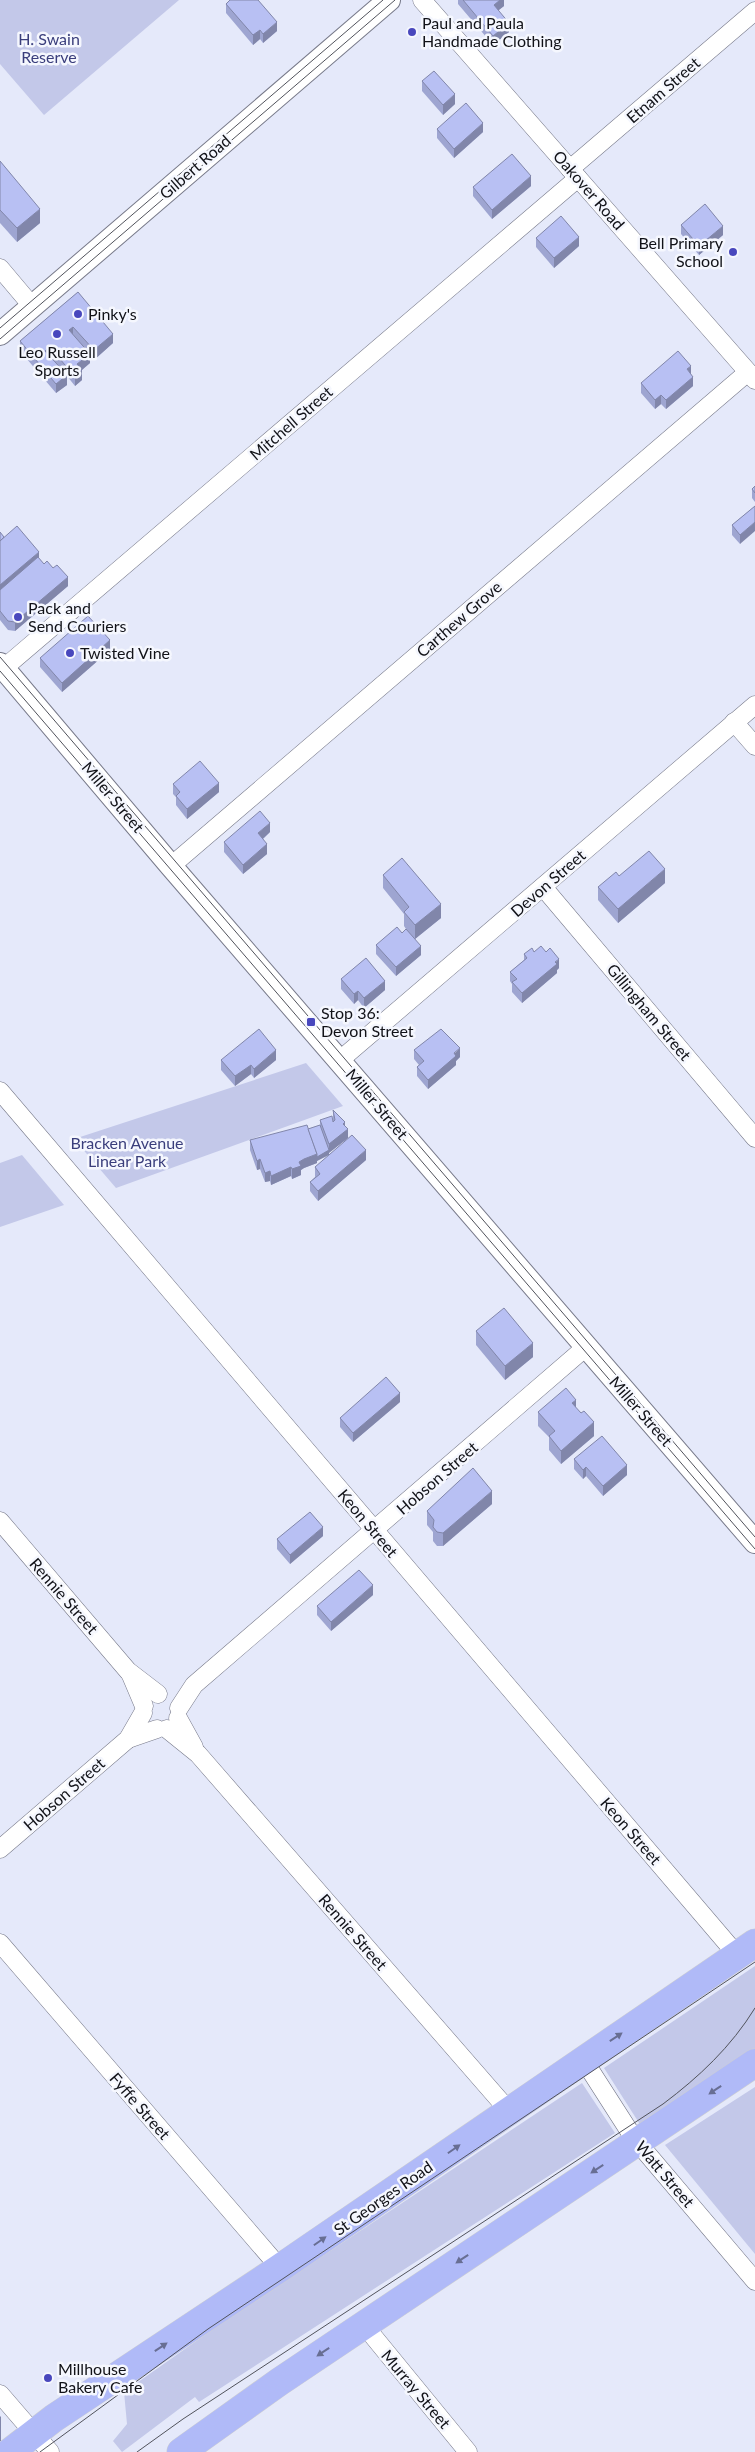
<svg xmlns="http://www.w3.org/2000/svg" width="755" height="2452" viewBox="0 0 755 2452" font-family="Lato,sans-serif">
  <rect width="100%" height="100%" fill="#e5e9fa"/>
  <g fill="#c3c8e9">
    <polygon points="0,0 179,0 44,115 0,64"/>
    <polygon points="306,1063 343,1106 116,1188 74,1139"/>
    <polygon points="22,1155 64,1205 0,1227 0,1163"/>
    <polygon points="755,1966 755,2050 641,2126 604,2068"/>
    <polygon points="582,2083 615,2133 199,2402 195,2397 122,2452 113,2441 127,2424 124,2392 216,2327"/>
    <polygon points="755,2087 755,2254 665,2145"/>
  </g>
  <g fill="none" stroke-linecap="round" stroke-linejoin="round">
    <defs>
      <g id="minor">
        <polyline points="422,0 755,380"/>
        <polyline points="570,169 755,11"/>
        <polyline points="0,268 32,306"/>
        <polyline points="4,668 578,178"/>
        <polyline points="734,722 755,746"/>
        <polyline points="171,866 748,372"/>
        <polyline points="543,887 755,1138"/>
        <polyline points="340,1060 755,705"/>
        <polyline points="0,1091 737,1955"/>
        <polyline points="0,1521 128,1671 158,1694"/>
        <polyline points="130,1673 144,1706"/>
        <polyline points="179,1708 194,1685 586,1347"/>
        <polyline points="178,1718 194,1747"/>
        <polyline points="167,1729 198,1754 509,2111"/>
        <polyline points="128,1739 157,1729"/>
        <polyline points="0,1849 128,1739 143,1713"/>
        <polyline points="0,1943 280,2268"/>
        <polyline points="583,2059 633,2137 755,2281"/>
        <polyline points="364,2325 468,2452"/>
        <polyline points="0,2394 50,2452"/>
      </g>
      <g id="tertiary">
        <polyline points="0,334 389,0"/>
        <polyline points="0,664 171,866 755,1542"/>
      </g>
      <g id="trunk">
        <polyline points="10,2452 54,2418 280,2268 755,1943"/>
        <polyline points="181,2452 279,2382 755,2063"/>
      </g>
    </defs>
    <use href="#minor" stroke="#777989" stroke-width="19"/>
    <use href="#tertiary" stroke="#777989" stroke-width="24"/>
    <use href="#trunk" stroke="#cfd0d1" stroke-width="29"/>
    <use href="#minor" stroke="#fff" stroke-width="18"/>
    <use href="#tertiary" stroke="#fff" stroke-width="22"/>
    <use href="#trunk" stroke="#b0baf8" stroke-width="28"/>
    <g stroke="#51535c" stroke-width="1">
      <polyline points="0,328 383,0"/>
      <polyline points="0,339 395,0"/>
      <polyline points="0,657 755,1537"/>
      <polyline points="0,671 755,1549"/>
      <polyline points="40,2452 208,2329 755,1962"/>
      <path d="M 137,2452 L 183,2419 L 663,2104 C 699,2077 731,2047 755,2008"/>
    </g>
  </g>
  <g fill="#9ea5d1">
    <polygon points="458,0 504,0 504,6 498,10 509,32 493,45 458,4"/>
    <polygon points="226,4 277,31 263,43 260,39 253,45 226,13"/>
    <polygon points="422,81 455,104 443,115 422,91"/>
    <polygon points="437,129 483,132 454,158 437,138"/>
    <polygon points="0,161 40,223 17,242 0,223"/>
    <polygon points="531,186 492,219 473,196 473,187"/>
    <polygon points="681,225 723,235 699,255 681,234"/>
    <polygon points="536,238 579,246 554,268 536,247"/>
    <polygon points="78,292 113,343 94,360 90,355 90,363 82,370 82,380 75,386 67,376 67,385 56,393 20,351 20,341"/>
    <polygon points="691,374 693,386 666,409 661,404 655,409 641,393 641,383"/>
    <polygon points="755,486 755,502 752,498 752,489"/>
    <polygon points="755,506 740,544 732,535 732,525"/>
    <polygon points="0,532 4,537 39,559 44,564 68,586 15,631 8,630 0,620"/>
    <polygon points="110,650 62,692 40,667 40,658"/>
    <polygon points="173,784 219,792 187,819 176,805 176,797 173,794"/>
    <polygon points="270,832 263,839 267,854 243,874 224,852 224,842"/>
    <polygon points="383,875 441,918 415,939 421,955 396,976 376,954 376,945 402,933 406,929 404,926 404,914 383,888"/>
    <polygon points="665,883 618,923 598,900 598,887"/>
    <polygon points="534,952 559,968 557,970 557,973 522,1003 512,992 512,984 510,981 510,972 524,960 524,954"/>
    <polygon points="341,979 385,990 364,1008 358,1000 354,1004 341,989"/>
    <polygon points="414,1050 460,1057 456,1061 456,1065 428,1089 417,1076 417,1067 419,1065 414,1059"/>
    <polygon points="221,1060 276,1060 254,1078 251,1074 235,1086 221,1070"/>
    <polygon points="333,1110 345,1126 348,1138 317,1161 317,1163 304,1168 301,1170 301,1175 292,1179 291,1176 271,1185 270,1181 265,1182 260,1169 257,1170 250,1150 250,1140 308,1129 320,1125 320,1120 333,1122"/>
    <polygon points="366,1160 318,1201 310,1191 310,1182 315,1177 315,1167"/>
    <polygon points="476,1331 533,1357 505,1380 476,1345"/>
    <polygon points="400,1402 353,1442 340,1427 340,1418"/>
    <polygon points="576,1408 594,1436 561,1464 549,1450 549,1437 538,1426 538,1412"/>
    <polygon points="574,1459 627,1475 603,1496 586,1476 583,1479 574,1469"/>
    <polygon points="492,1504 443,1546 437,1546 433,1541 433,1532 427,1525 427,1511"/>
    <polygon points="323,1536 290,1564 277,1549 277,1539"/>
    <polygon points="373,1595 331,1631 317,1615 317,1606"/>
  </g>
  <g fill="#8186aa">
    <polygon points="500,0 504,0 504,6 494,14 494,5"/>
    <polygon points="277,22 277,31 263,43 263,34"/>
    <polygon points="509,23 509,32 493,45 493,36"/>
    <polygon points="260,30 260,39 253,45 253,35"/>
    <polygon points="455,94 455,104 443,115 443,105"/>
    <polygon points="483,123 483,132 454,158 454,149"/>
    <polygon points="531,176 531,186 492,219 492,210"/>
    <polygon points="40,209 40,223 17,242 17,228"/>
    <polygon points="723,226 723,235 699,255 699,246"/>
    <polygon points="579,237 579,246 554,268 554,258"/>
    <polygon points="73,327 73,336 69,330"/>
    <polygon points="113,334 113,343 94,360 94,350"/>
    <polygon points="50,347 50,356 45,351"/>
    <polygon points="90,354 90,363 77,374 77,364"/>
    <polygon points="691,366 691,375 687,369"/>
    <polygon points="82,370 82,380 75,386 75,377"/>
    <polygon points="67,375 67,385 56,393 56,384"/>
    <polygon points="693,377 693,386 666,409 666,400"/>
    <polygon points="661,395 661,404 655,409 655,400"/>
    <polygon points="755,522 755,531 740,544 740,535"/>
    <polygon points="39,552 39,565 0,599 0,585"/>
    <polygon points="68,577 68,586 15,631 15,622"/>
    <polygon points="110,640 110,650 62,692 62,683"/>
    <polygon points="219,783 219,792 187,819 187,809"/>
    <polygon points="270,823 270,832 258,843 258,833"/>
    <polygon points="267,844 267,854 243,874 243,865"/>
    <polygon points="665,869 665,883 618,923 618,909"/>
    <polygon points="441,904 441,918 415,939 415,925"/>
    <polygon points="421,946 421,955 396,976 396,967"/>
    <polygon points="559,959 559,968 557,970 557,973 522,1003 522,993"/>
    <polygon points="385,981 385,990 364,1008 364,998"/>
    <polygon points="358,991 358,1000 354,1004 354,994"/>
    <polygon points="460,1048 460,1057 456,1061 456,1065 428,1089 428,1080"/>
    <polygon points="276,1050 276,1060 254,1078 254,1069"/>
    <polygon points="251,1065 251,1074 235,1086 235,1076"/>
    <polygon points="345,1122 345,1131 348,1129 348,1138 329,1153 329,1155 317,1161 317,1163 304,1168 301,1170 301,1175 292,1179 292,1169 299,1162 304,1159 329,1150 329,1144"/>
    <polygon points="366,1150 366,1160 318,1201 318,1191"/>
    <polygon points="260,1159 260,1169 257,1170 257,1161"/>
    <polygon points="291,1167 291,1176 271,1185 271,1176"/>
    <polygon points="270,1171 270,1181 265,1182 265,1173"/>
    <polygon points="533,1343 533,1357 505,1380 505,1366"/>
    <polygon points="400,1393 400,1402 353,1442 353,1433"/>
    <polygon points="576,1400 576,1413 572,1403"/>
    <polygon points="594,1422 594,1436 561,1464 561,1451"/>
    <polygon points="627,1465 627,1475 603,1496 603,1486"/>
    <polygon points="586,1467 586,1476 583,1479 583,1470"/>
    <polygon points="492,1491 492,1504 443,1546 443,1533"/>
    <polygon points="323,1527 323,1536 290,1564 290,1555"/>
    <polygon points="373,1585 373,1595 331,1631 331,1622"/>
    <polygon points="1,2416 1,2441 0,2441 0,2417"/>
  </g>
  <g fill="#b8c0f3" stroke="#8186aa">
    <polygon points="230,0 258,0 277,22 263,34 260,30 253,35 226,4"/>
    <polygon points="463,0 500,0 494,5 509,23 493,36"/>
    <polygon points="434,71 455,94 443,105 422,81"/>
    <polygon points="466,103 483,123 454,149 437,129"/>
    <polygon points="512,154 531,176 492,210 473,187"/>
    <polygon points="0,161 40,209 17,228 0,210"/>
    <polygon points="705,204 723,226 699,246 681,225"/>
    <polygon points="561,216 579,237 554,258 536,238"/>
    <polygon points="78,292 113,334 94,350 73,327 69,330 90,354 77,364 82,370 75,377 50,347 45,351 67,375 56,384 20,341"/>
    <polygon points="678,351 691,366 687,369 693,377 666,400 661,395 655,400 641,383"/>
    <polygon points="755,486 755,493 752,489"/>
    <polygon points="755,506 755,522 740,535 732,525"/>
    <polygon points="17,526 39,552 0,585 0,541"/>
    <polygon points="0,532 4,537 0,541"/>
    <polygon points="38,557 44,564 47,561 53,568 57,565 68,577 15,622 8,621 0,611 0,590"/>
    <polygon points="88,616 110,640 62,683 40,658"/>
    <polygon points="200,761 219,783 187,809 176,796 180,792 173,784"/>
    <polygon points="260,811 270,823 258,833 267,844 243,865 224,842"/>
    <polygon points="649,851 665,869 618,909 598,887 616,872 619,876"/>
    <polygon points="402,858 441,904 415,925 404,912 409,907 383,875"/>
    <polygon points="397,927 402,933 406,929 421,946 396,967 376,945"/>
    <polygon points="541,946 546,952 550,948 559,959 555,962 557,964 522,993 512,982 517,979 510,972 527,958 524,954 532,948 534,952"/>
    <polygon points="366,958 385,981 364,998 358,991 354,994 341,979"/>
    <polygon points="259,1029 276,1050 254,1069 251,1065 235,1076 221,1060"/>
    <polygon points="441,1029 460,1048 454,1053 456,1056 428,1080 417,1067 424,1061 414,1050"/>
    <polygon points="333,1110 345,1122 343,1124 348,1129 329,1144 320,1120 332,1116 333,1122 335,1120"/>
    <polygon points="307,1125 317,1154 304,1159 299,1162 301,1166 292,1169 291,1167 271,1176 270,1171 265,1173 260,1159 257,1161 250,1140"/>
    <polygon points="320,1125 329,1150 317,1157 317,1154 308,1129"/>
    <polygon points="352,1135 366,1150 318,1191 310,1182 320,1174 315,1167"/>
    <polygon points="504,1308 533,1343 505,1366 476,1331"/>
    <polygon points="386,1377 400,1393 353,1433 340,1418"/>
    <polygon points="566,1388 576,1400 572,1403 581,1413 584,1411 594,1422 561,1451 549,1436 555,1431 538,1412"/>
    <polygon points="602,1436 627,1465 603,1486 586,1467 583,1470 574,1459"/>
    <polygon points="473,1468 492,1491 443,1533 437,1532 433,1527 434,1520 427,1511"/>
    <polygon points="310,1512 323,1527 290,1555 277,1539"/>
    <polygon points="359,1570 373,1585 331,1622 317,1606"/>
  </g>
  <defs><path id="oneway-solid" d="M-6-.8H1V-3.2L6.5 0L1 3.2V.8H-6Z" transform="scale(1.25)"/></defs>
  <g fill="#686e93">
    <use href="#oneway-solid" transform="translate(616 2037) rotate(-34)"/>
    <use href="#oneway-solid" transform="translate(715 2090) rotate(146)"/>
    <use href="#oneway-solid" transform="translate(454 2149) rotate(-35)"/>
    <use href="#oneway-solid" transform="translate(597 2169) rotate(147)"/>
    <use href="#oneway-solid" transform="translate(320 2241) rotate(-35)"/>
    <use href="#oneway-solid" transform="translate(462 2259) rotate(146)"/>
    <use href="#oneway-solid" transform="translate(161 2347) rotate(-34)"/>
    <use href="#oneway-solid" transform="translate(323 2352) rotate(146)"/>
  </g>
  <g fill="#4847bd" stroke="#f5f7fe" stroke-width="2">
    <circle cx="412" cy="32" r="5"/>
    <circle cx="733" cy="252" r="5"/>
    <circle cx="78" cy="314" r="5"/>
    <circle cx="57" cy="334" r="5"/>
    <circle cx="18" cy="617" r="5"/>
    <circle cx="70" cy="653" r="5"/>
    <rect x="306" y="1017" width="10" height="10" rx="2.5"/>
    <circle cx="48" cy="2378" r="5"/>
  </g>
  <g text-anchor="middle" stroke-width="5" stroke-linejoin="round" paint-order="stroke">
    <g font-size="16" fill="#111218" stroke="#f5f7fe" text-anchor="start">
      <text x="422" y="29">Paul and Paula<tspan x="422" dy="18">Handmade Clothing</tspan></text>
      <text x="723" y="249" text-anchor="end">Bell Primary<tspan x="723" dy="18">School</tspan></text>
      <text x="88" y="320">Pinky's</text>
      <text x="57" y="358" text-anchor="middle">Leo Russell<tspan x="57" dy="18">Sports</tspan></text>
      <text x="28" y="614">Pack and<tspan x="28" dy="18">Send Couriers</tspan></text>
      <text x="80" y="659">Twisted Vine</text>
      <text x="321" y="1019">Stop 36:<tspan x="321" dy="18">Devon Street</tspan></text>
      <text x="58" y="2375">Millhouse<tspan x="58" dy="18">Bakery Cafe</tspan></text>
    </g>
    <g font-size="16" fill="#3a3e7c" stroke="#f5f7fe">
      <text x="49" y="45">H. Swain<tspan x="49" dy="18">Reserve</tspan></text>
      <text x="127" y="1149">Bracken Avenue<tspan x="127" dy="18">Linear Park</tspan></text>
    </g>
    <g font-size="16" fill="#111218" stroke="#f5f7fe">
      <text transform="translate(663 90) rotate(-41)" y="6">Etnam Street</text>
      <text transform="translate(195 167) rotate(-41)" y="6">Gilbert Road</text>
      <text transform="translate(589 190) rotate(49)" y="6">Oakover Road</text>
      <text transform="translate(291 423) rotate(-41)" y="6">Mitchell Street</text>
      <text transform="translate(459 619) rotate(-41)" y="6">Carthew Grove</text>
      <text transform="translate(113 797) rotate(50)" y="6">Miller Street</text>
      <text transform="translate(548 883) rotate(-41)" y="6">Devon Street</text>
      <text transform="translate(649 1012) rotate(50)" y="6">Gillingham Street</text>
      <text transform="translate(377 1104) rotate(50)" y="6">Miller Street</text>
      <text transform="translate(641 1411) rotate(49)" y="6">Miller Street</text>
      <text transform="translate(437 1478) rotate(-41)" y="6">Hobson Street</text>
      <text transform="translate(368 1523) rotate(50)" y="6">Keon Street</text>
      <text transform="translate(64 1596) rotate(49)" y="6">Rennie Street</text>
      <text transform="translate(64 1794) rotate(-41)" y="6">Hobson Street</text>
      <text transform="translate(631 1831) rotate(49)" y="6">Keon Street</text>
      <text transform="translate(353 1932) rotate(49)" y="6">Rennie Street</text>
      <text transform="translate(140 2106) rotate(49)" y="6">Fyffe Street</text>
      <text transform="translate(665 2174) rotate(50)" y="6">Watt Street</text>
      <text transform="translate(383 2198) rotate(-35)" y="6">St Georges Road</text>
      <text transform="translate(416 2389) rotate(50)" y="6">Murray Street</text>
    </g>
  </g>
</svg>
